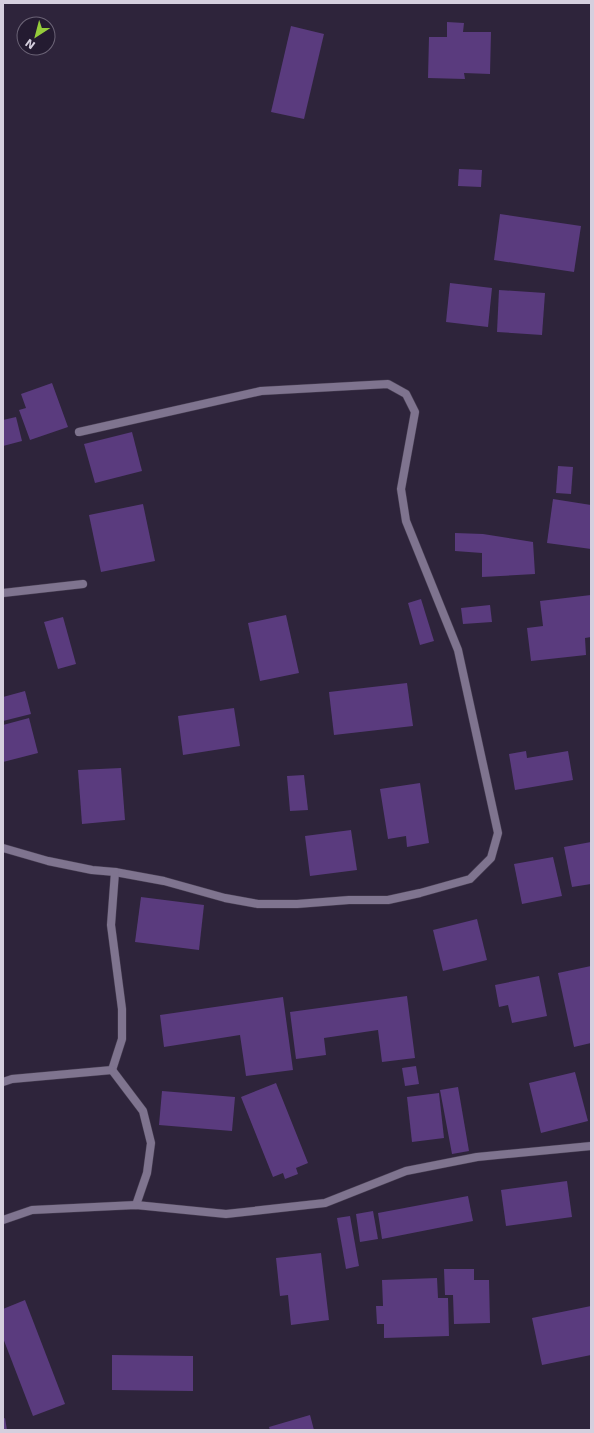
<svg xmlns="http://www.w3.org/2000/svg" width="594" height="1433" viewBox="0 0 594 1433" font-family="'DejaVu Sans',sans-serif">
  <rect width="100%" height="100%" fill="#2e243b"/>
  <g fill="#5a3b7e">
    <polygon points="447,22 464,23 463,32 491,32 490,74 464,73 465,79 428,78 429,37 447,37"/>
    <polygon points="291,26 324,34 304,119 271,112"/>
    <polygon points="459,169 482,170 481,187 458,186"/>
    <polygon points="500,214 581,226 574,272 494,260"/>
    <polygon points="450,283 492,288 488,327 446,322"/>
    <polygon points="499,290 545,293 542,335 497,332"/>
    <polygon points="52,383 68,427 30,440 19,410 26,408 21,394"/>
    <polygon points="16,417 22,441 3,446 3,420"/>
    <polygon points="132,432 142,471 95,483 84,444"/>
    <polygon points="558,466 573,467 571,494 556,493"/>
    <polygon points="553,499 591,505 591,549 547,543"/>
    <polygon points="143,504 155,561 101,572 89,515"/>
    <polygon points="455,533 483,534 533,542 535,574 482,577 482,553 455,551"/>
    <polygon points="591,595 591,637 585,638 586,655 531,661 527,628 543,626 540,601"/>
    <polygon points="421,599 434,641 420,645 408,603"/>
    <polygon points="490,605 492,622 463,624 461,608"/>
    <polygon points="286,615 299,673 260,681 248,623"/>
    <polygon points="63,617 76,664 58,669 44,622"/>
    <polygon points="407,683 413,726 334,735 329,692"/>
    <polygon points="25,691 31,714 3,721 3,697"/>
    <polygon points="234,708 240,746 183,755 178,716"/>
    <polygon points="29,718 38,753 3,762 3,725"/>
    <polygon points="526,751 527,758 568,751 573,780 515,790 509,754"/>
    <polygon points="121,768 125,820 82,824 78,770"/>
    <polygon points="304,775 308,810 290,811 287,776"/>
    <polygon points="420,783 429,843 407,847 406,836 388,839 380,789"/>
    <polygon points="351,830 357,870 310,876 305,836"/>
    <polygon points="591,842 591,884 572,887 564,847"/>
    <polygon points="553,857 562,896 522,904 514,864"/>
    <polygon points="141,897 204,905 199,950 135,942"/>
    <polygon points="477,919 487,960 443,971 433,930"/>
    <polygon points="591,966 591,1043 574,1047 558,973"/>
    <polygon points="539,976 547,1016 512,1023 508,1005 499,1007 495,985"/>
    <polygon points="407,996 415,1058 382,1062 378,1030 324,1038 326,1055 296,1059 290,1012"/>
    <polygon points="283,997 293,1070 246,1076 240,1035 164,1047 160,1015"/>
    <polygon points="416,1066 419,1084 405,1086 402,1068"/>
    <polygon points="575,1072 588,1121 541,1133 529,1083"/>
    <polygon points="276,1083 308,1163 296,1168 298,1174 285,1179 283,1173 273,1177 241,1097"/>
    <polygon points="458,1087 469,1151 452,1154 440,1090"/>
    <polygon points="162,1091 235,1097 232,1131 159,1125"/>
    <polygon points="439,1093 444,1138 412,1142 407,1097"/>
    <polygon points="567,1181 572,1217 506,1226 501,1190"/>
    <polygon points="468,1196 473,1221 382,1239 378,1213"/>
    <polygon points="373,1211 378,1239 360,1242 356,1214"/>
    <polygon points="350,1216 359,1266 346,1269 337,1218"/>
    <polygon points="321,1253 329,1320 291,1325 288,1295 280,1296 276,1258"/>
    <polygon points="444,1269 474,1269 474,1280 489,1280 490,1323 454,1324 453,1295 445,1295"/>
    <polygon points="437,1278 438,1298 448,1298 449,1336 384,1338 384,1324 377,1324 376,1306 383,1306 382,1280"/>
    <polygon points="25,1300 65,1404 33,1416 3,1338 3,1309"/>
    <polygon points="591,1306 591,1355 542,1365 532,1318"/>
    <polygon points="112,1355 193,1356 193,1391 112,1390"/>
    <polygon points="310,1415 314,1430 270,1430 269,1427"/>
    <polygon points="5,1418 7,1430 3,1430 3,1419"/>
  </g>
  <g fill="none" stroke-linecap="round" stroke-linejoin="round">
    <defs>
      <g id="street">
        <polyline points="3,593 83,584"/>
        <polyline points="3,848 48,861 92,870 115,872 164,881 225,898 258,904 297,904 349,900 388,900 420,893 470,879 491,858 498,833 458,650 406,521 401,489 415,412 406,394 388,384 261,391 79,432"/>
        <polyline points="112,1070 122,1039 122,1009 111,925 115,872"/>
        <polyline points="112,1070 143,1111 151,1143 147,1173 136,1205"/>
        <polyline points="3,1082 12,1079 112,1070"/>
        <polyline points="3,1220 32,1210 136,1205 226,1214 325,1203 406,1171 477,1157 591,1146"/>
      </g>
    </defs>
    <use href="#street" stroke="#483f53" stroke-width="9"/>
    <use href="#street" stroke="#7f748f" stroke-width="8"/>
  </g>
  <rect width="594" height="1433" fill="none" stroke="#d5cfde" stroke-width="8"/>
  <g transform="translate(36 36) rotate(216)"><circle r="19" fill="#241b31" stroke="#6b6376"/>
  <path d="M0-3L7 15L0 10L-7 15Z" fill="#95cc3b"/>
  <text y="-6" font-size="11" font-weight="bold" text-anchor="middle" fill="#d5cfde">N</text>
  </g>
</svg>
